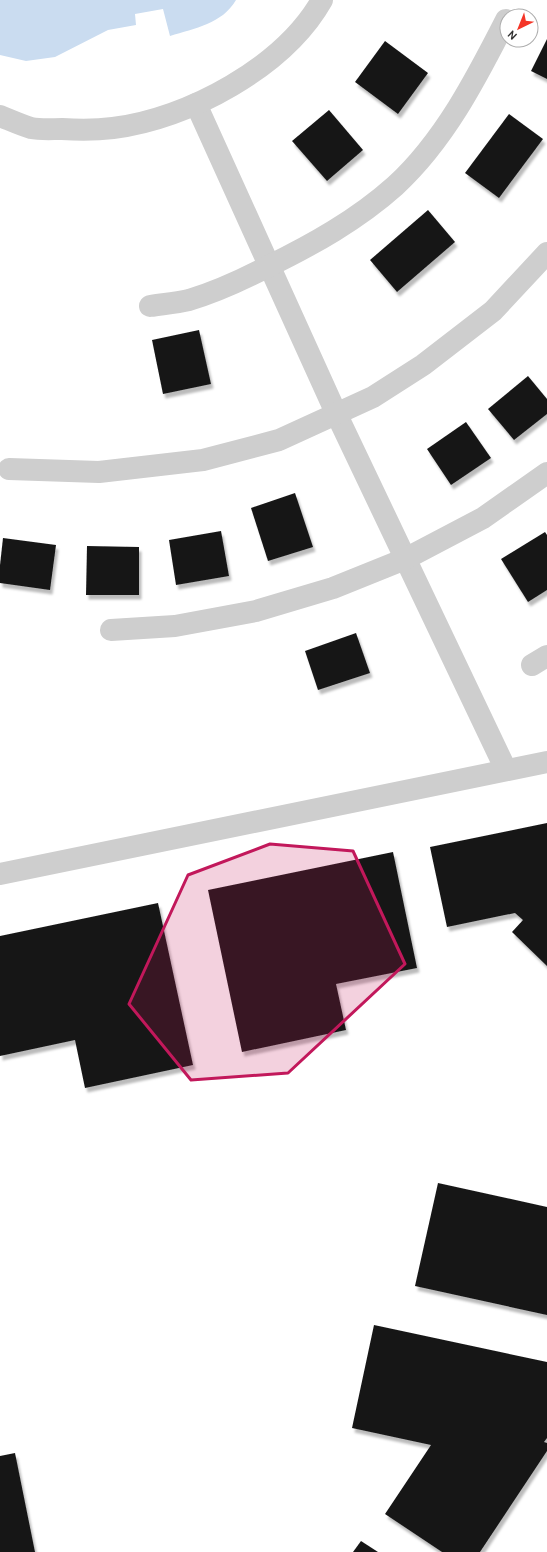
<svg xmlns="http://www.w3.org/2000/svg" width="547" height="1552" viewBox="0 0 547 1552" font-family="Cabin,sans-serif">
  <defs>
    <filter id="shadow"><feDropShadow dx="2.5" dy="4.5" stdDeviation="1" flood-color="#0004"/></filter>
  </defs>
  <rect width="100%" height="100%" fill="#fff"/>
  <path fill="#cadcf0" d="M 0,0 L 236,0 C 222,24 195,28 170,36 L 163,9 L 135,14 L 136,25 L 108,30 L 55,57 L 26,61 L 0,55 Z"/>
  <g fill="#181818" filter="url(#shadow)">
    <polygon points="547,39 547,79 531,71"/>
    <polygon points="385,41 428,73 398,114 355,82"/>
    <polygon points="329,110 363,150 327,181 292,141"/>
    <polygon points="509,114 543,139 499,198 465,173"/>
    <polygon points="428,210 455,242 397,292 370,260"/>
    <polygon points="199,330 211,384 163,394 152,340"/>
    <polygon points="528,376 547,399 547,414 514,440 488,409"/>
    <polygon points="466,422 491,458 451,485 427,449"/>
    <polygon points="295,493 313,547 268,561 251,508"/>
    <polygon points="221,531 229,576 176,585 169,540"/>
    <polygon points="545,532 547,535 547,590 528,602 501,559"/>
    <polygon points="3,538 56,545 50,590 0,583 0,565"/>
    <polygon points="87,546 139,547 139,595 86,595"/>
    <polygon points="356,633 370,673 318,690 305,651"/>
    <polygon points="547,823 547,966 512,932 523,920 515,913 447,927 430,847"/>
    <polygon points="393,852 417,968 336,984 346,1030 242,1052 208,890"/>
    <polygon points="158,903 193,1065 85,1088 75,1040 0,1056 0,936"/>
    <polygon points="438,1183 547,1207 547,1315 415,1286"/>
    <polygon points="374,1325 547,1362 547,1438 544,1442 547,1443 547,1451 480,1552 442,1552 385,1514 431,1445 352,1428"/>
    <polygon points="15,1453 35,1552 0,1552 0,1456"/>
    <polygon points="361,1541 378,1552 353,1552"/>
  </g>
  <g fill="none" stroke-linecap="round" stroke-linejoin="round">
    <g stroke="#cecece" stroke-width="22">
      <polyline points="196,104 336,413 506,770"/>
      <path d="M 0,116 C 10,120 21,125 31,128 C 41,130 52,129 62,129 C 79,130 97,130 113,128 C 188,119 284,67 322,0"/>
      <path d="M 150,306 C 163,304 176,303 189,300 C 216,292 242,280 267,267 C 312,245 357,220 395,186 C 444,141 476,79 506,20"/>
      <polyline points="9,469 99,472 203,460 279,440 373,397 423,365 493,311 547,253"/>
      <polyline points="111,630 175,626 256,611 333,588 405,559 483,518 547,473"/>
      <polyline points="532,665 547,656"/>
      <polyline points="0,874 547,762"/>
    </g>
  </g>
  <path fill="#c2185b" fill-opacity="0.2" stroke="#c2185b" stroke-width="3" stroke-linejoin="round" d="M 270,844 L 353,851 L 405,964 L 288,1073 L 191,1080 L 129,1004 L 188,875 Z"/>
  <g transform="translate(519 28) rotate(223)"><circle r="19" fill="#ffffff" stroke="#adadad"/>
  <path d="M0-3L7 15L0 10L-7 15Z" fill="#f43527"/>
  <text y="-6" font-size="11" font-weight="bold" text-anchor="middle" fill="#313131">N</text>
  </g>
</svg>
